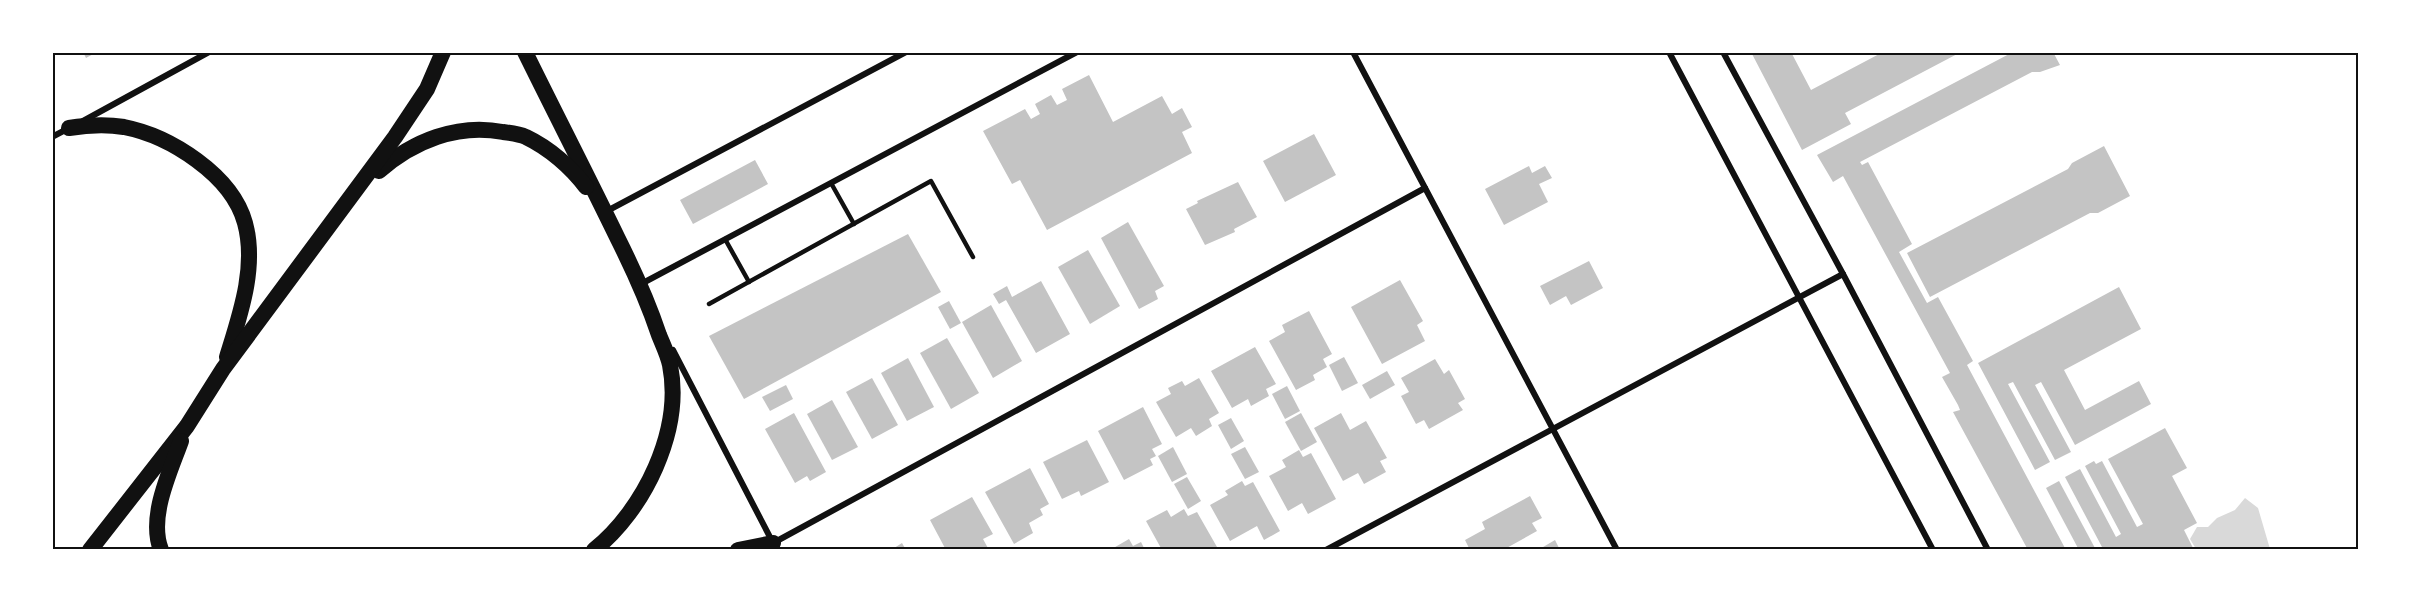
<svg xmlns="http://www.w3.org/2000/svg" width="2411" height="602" viewBox="0 0 2411 602" font-family="Mulish,sans-serif">
  <rect width="100%" height="100%" fill="#fff"/>
  <polygon fill="#d9d9d9" points="2245,498 2258,508 2270,549 2196,549 2190,539 2197,527 2208,527 2217,518 2235,510"/>
  <g fill="#c4c4c4">
    <polygon points="83,52 97,52 86,58"/>
    <polygon points="1751,52 1791,52 1811,90 1883,52 1961,52 1845,113 1851,124 1802,150"/>
    <polygon points="2013,52 2053,52 2060,65 2040,72 2032,72 1860,162 1862,165 1868,162 1912,244 1899,252 1927,303 1938,297 1973,361 1967,365 2066,550 2028,550 1953,412 1960,410 1958,405 1942,377 1950,373 1843,176 1833,182 1817,155"/>
    <polygon points="1089,75 1113,122 1162,96 1172,114 1182,108 1192,127 1182,132 1192,153 1047,230 1020,180 1012,184 983,131 1025,109 1031,119 1040,114 1035,104 1051,95 1057,105 1067,100 1062,89"/>
    <polygon points="1314,134 1336,175 1285,202 1263,161"/>
    <polygon points="2104,146 2130,196 2098,213 2090,213 1930,297 1907,253 2068,169 2072,163"/>
    <polygon points="755,160 768,184 693,224 680,200"/>
    <polygon points="1529,166 1532,173 1545,166 1552,178 1539,184 1548,202 1504,225 1485,189"/>
    <polygon points="1238,182 1257,217 1234,229 1235,232 1205,245 1186,209 1198,203 1197,201"/>
    <polygon points="1128,222 1164,286 1155,291 1158,299 1139,309 1101,238"/>
    <polygon points="908,234 941,292 744,399 709,336"/>
    <polygon points="1088,250 1120,306 1090,324 1058,267"/>
    <polygon points="1589,261 1603,288 1571,305 1566,296 1550,305 1540,286"/>
    <polygon points="1400,280 1423,321 1417,325 1425,341 1382,364 1351,307"/>
    <polygon points="1041,281 1070,334 1036,353 1006,300 999,304 993,294 1007,286 1012,297"/>
    <polygon points="2119,287 2141,329 2064,370 2085,410 2139,381 2151,404 2075,445 2041,382 2035,385 2071,452 2055,460 2013,382 2008,384 2050,462 2035,470 1978,363"/>
    <polygon points="949,301 961,323 950,329 938,307"/>
    <polygon points="991,305 1022,361 993,378 962,322"/>
    <polygon points="1309,311 1332,354 1323,359 1327,367 1313,375 1315,380 1296,390 1269,341 1285,332 1282,325"/>
    <polygon points="947,338 979,393 951,409 920,353"/>
    <polygon points="1255,347 1276,384 1266,389 1269,396 1251,406 1248,399 1232,408 1211,371"/>
    <polygon points="1344,357 1358,383 1342,391 1329,365"/>
    <polygon points="908,358 934,407 907,421 881,373"/>
    <polygon points="1435,359 1444,374 1449,370 1465,399 1458,403 1463,410 1429,429 1424,420 1416,424 1401,396 1409,392 1401,378"/>
    <polygon points="1387,371 1395,385 1370,399 1362,385"/>
    <polygon points="872,378 898,425 872,439 846,392"/>
    <polygon points="1199,378 1219,413 1209,419 1212,426 1196,436 1191,428 1176,437 1156,402 1171,394 1168,388 1182,381 1185,386"/>
    <polygon points="786,385 793,399 770,411 762,397"/>
    <polygon points="1287,386 1300,411 1285,419 1272,394"/>
    <polygon points="832,400 858,447 832,460 807,414"/>
    <polygon points="1143,407 1162,444 1152,449 1156,456 1150,459 1153,465 1124,480 1098,431"/>
    <polygon points="794,413 826,472 810,481 807,476 795,483 765,429"/>
    <polygon points="1301,413 1317,442 1301,451 1285,422"/>
    <polygon points="1341,413 1350,430 1366,421 1387,458 1380,461 1386,472 1364,484 1358,473 1343,481 1314,428"/>
    <polygon points="1231,418 1244,441 1231,449 1218,425"/>
    <polygon points="2165,428 2187,468 2172,476 2197,523 2184,530 2194,550 2098,550 2102,547 2065,477 2080,469 2116,537 2121,534 2085,466 2094,461 2096,464 2102,461 2137,527 2143,524 2108,459"/>
    <polygon points="1087,440 1109,482 1081,496 1079,491 1062,499 1043,462"/>
    <polygon points="1173,447 1187,474 1172,482 1158,456"/>
    <polygon points="1245,447 1259,472 1245,479 1231,454"/>
    <polygon points="1299,450 1303,457 1311,453 1336,499 1308,514 1302,503 1288,511 1269,476 1286,467 1282,460"/>
    <polygon points="1030,468 1049,504 1040,509 1043,515 1029,523 1033,533 1014,544 985,492"/>
    <polygon points="1187,477 1201,501 1188,509 1174,484"/>
    <polygon points="1242,481 1245,486 1253,482 1280,531 1264,540 1257,526 1230,541 1210,505 1228,495 1225,491"/>
    <polygon points="2059,481 2096,550 2079,550 2046,488"/>
    <polygon points="1530,496 1542,518 1532,523 1537,531 1503,550 1470,550 1465,540 1485,529 1482,522"/>
    <polygon points="972,497 993,534 983,539 989,550 946,550 930,520"/>
    <polygon points="1184,509 1188,516 1197,512 1217,547 1211,550 1162,550 1146,521 1167,510 1171,517"/>
    <polygon points="1129,539 1133,546 1141,542 1145,550 1110,550"/>
    <polygon points="1555,540 1560,550 1538,550"/>
    <polygon points="902,543 906,550 891,550"/>
  </g>
  <g fill="none" stroke-linecap="round" stroke-linejoin="round">
    <g stroke="#111" stroke-width="4.5">
      <polyline points="831,183 854,224"/>
      <polyline points="725,239 749,282"/>
      <polyline points="709,304 931,181 973,257"/>
    </g>
    <g stroke="#111" stroke-width="6">
      <polyline points="1353,52 1617,550"/>
      <polyline points="1669,52 1933,550"/>
      <polyline points="1723,52 1843,274 1988,550"/>
      <polyline points="83,121 209,52"/>
      <polyline points="52,137 69,128"/>
      <polyline points="607,211 906,52"/>
      <polyline points="641,284 1077,52"/>
      <polyline points="673,350 772,541"/>
      <polyline points="775,542 1425,188"/>
      <polyline points="1326,550 1843,274"/>
    </g>
    <g stroke="#111" stroke-width="16">
      <path d="M 525,52 C 556,115 588,177 618,239 C 634,271 648,302 659,335 C 663,345 668,355 670,365 C 683,431 644,510 594,550"/>
      <path d="M 69,128 C 88,125 105,124 124,127 C 170,136 232,175 245,223 C 257,267 240,315 227,357"/>
      <path d="M 379,171 C 413,141 458,123 503,132 C 511,133 519,134 526,137 C 549,148 571,167 586,187"/>
      <polyline points="90,550 187,426 223,369 395,137 427,89 443,52"/>
      <path d="M 161,550 C 148,517 170,472 181,441"/>
      <polyline points="738,550 773,543"/>
    </g>
  </g>
  <rect width="2411" height="602" fill="none" stroke="#ffffff" stroke-width="108"/>
  <rect x="54" y="54" width="2303" height="494" fill="none" stroke="#111" stroke-width="2"/>
</svg>
